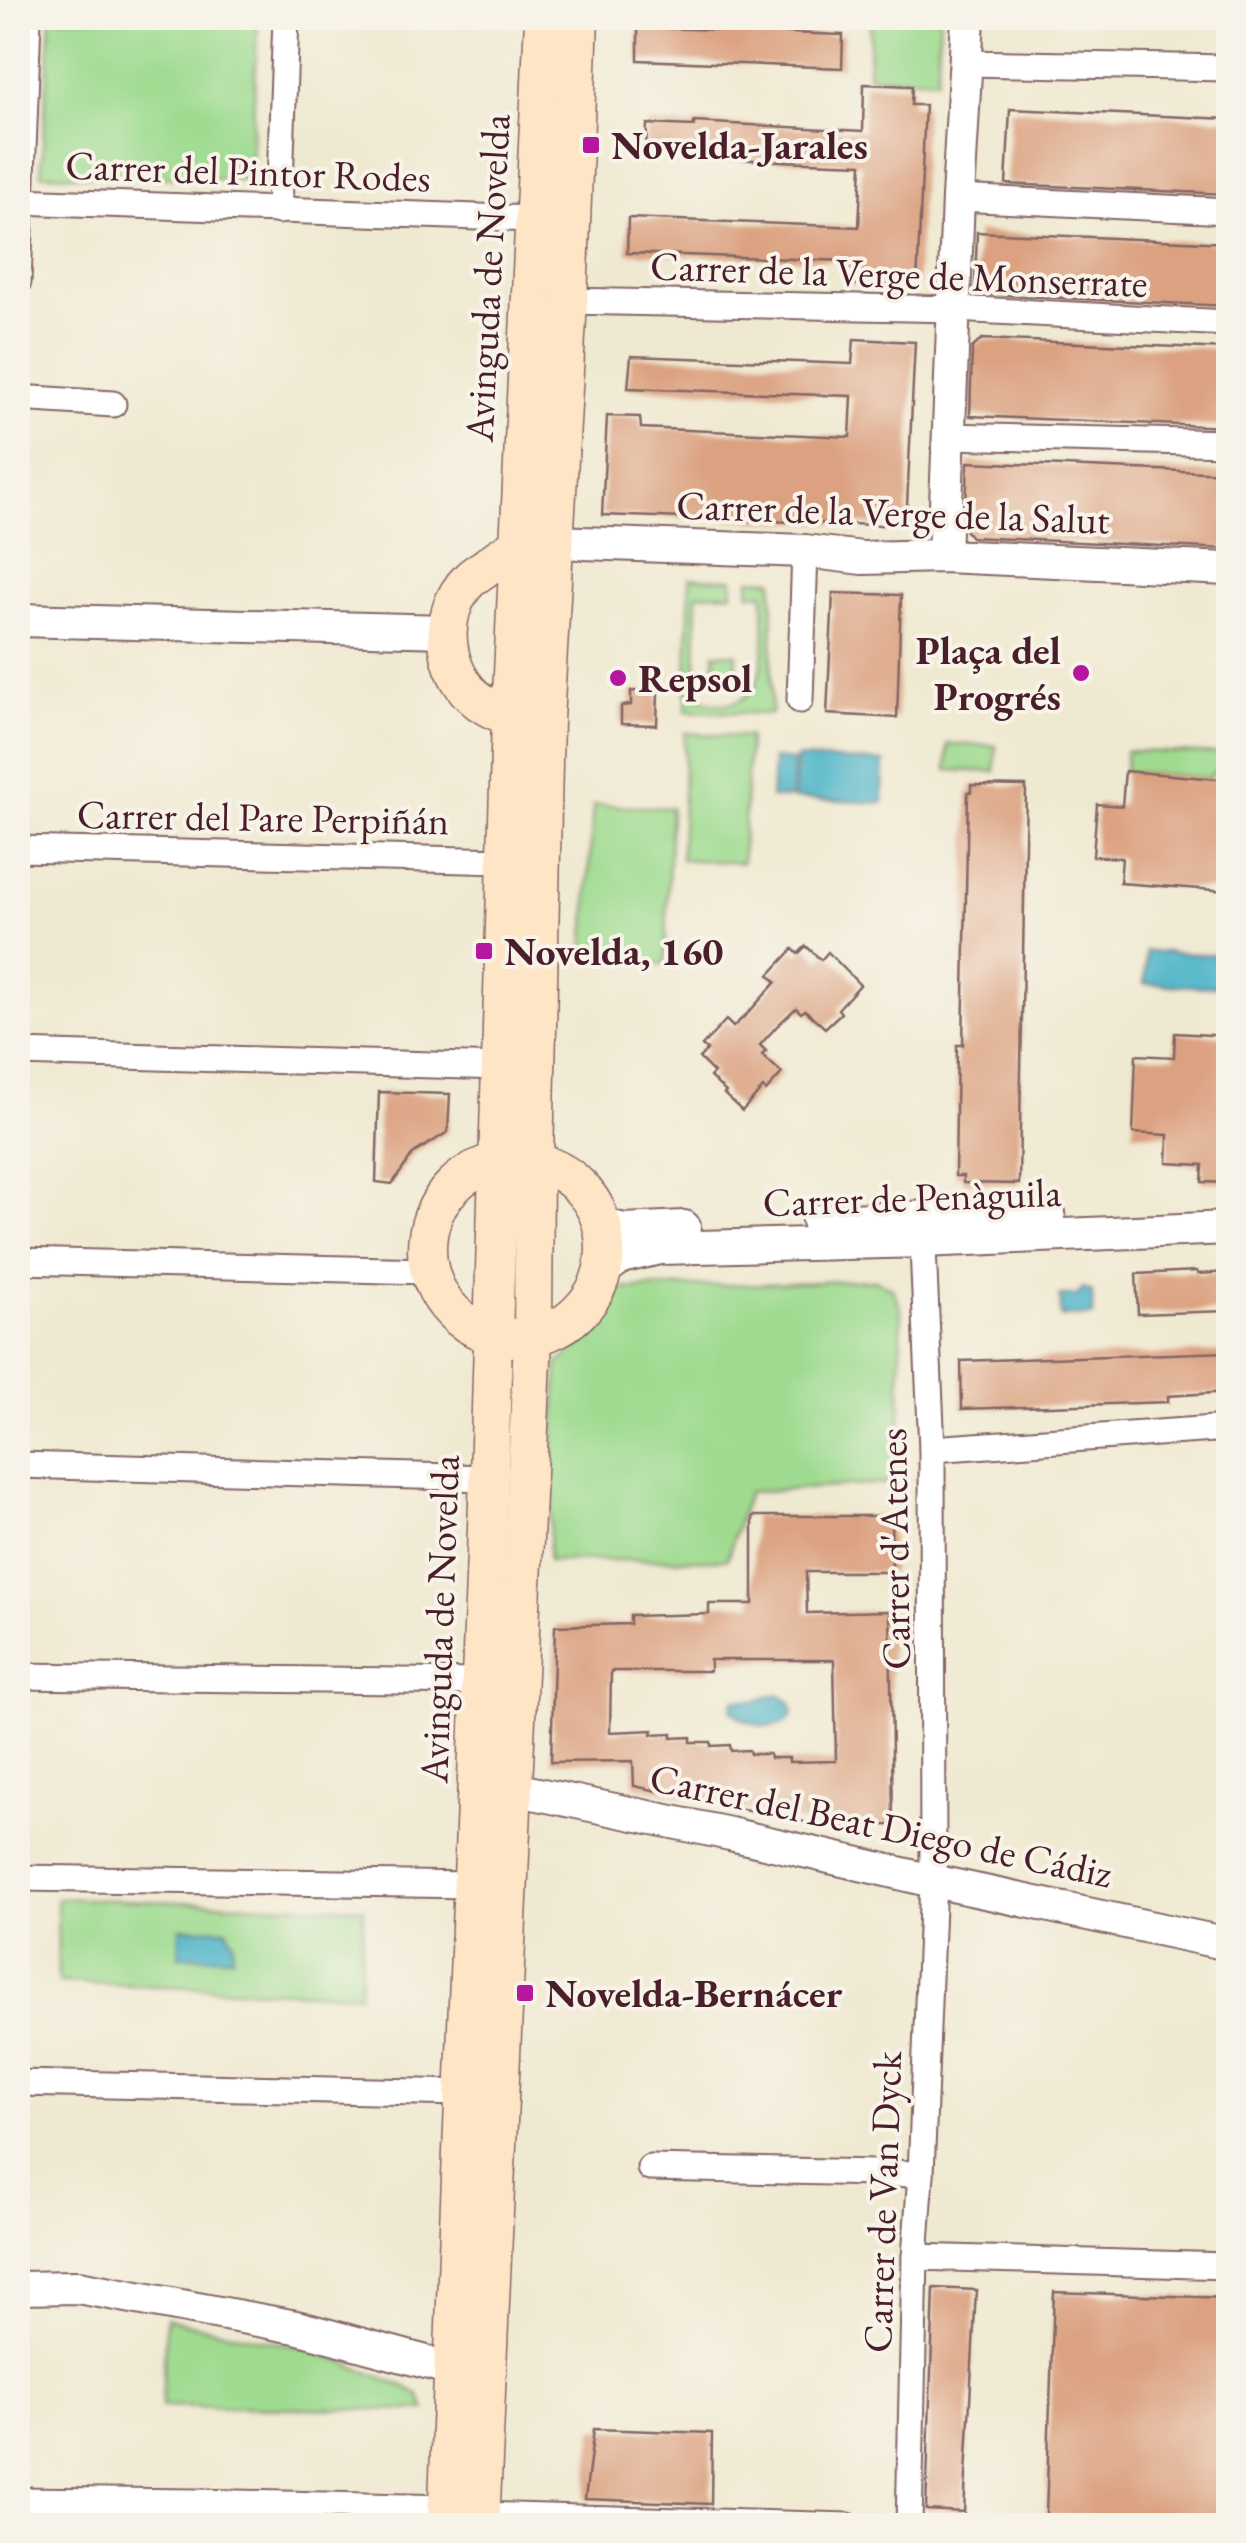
<svg xmlns="http://www.w3.org/2000/svg" width="1246" height="2543" viewBox="0 0 1246 2543" font-family="'EB Garamond',serif">
  <rect width="100%" height="100%" fill="#f7f3e8"/>
  <filter id="ink" filterUnits="userSpaceOnUse"><feTurbulence type="fractalNoise" baseFrequency=".01" numOctaves="2"/><feDisplacementMap in="SourceGraphic" scale="20" xChannelSelector="R" yChannelSelector="G"/><feConvolveMatrix kernelMatrix="1 2 1 2 8 2 1 2 1" color-interpolation-filters="sRGB"/></filter>
  <filter id="wash" filterUnits="userSpaceOnUse"><feTurbulence type="fractalNoise" baseFrequency=".0048" numOctaves="4" result="noise"/><feDisplacementMap in="SourceGraphic" scale="40" xChannelSelector="R" yChannelSelector="G"/><feGaussianBlur stdDeviation="2.25" result="paint"/><feColorMatrix in="noise" values="0 0 0 0 0 0 0 0 0 0 0 0 0 0 0 0 0 1.4 0 .05"/><feComposite in="paint" operator="in"/></filter>
  <g filter="url(#wash)">
    <rect width="100%" height="100%" fill="#f0e9d1"/>
    <g fill="#9edb90" stroke="#747d5e" stroke-width="2.5">
      <polygon points="51,18 258,18 250,180 41,174"/>
      <polygon points="871,18 940,18 937,79 868,76"/>
      <path d="M 690,578 L 733,579 L 732,593 L 697,594 L 696,694 C 705,702 713,705 725,704 C 774,701 763,628 764,594 L 749,593 L 750,579 L 773,580 L 771,714 L 686,711 Z"/>
      <polygon points="715,653 737,654 736,677 715,677"/>
      <polygon points="685,733 749,737 742,863 681,859"/>
      <polygon points="948,744 996,746 995,772 947,770"/>
      <polygon points="1126,751 1228,754 1228,765 1224,765 1208,778 1125,771"/>
      <polygon points="593,805 671,808 665,964 584,960"/>
      <polygon points="875,1280 892,1288 901,1309 900,1483 748,1492 727,1559 548,1561 558,1364 598,1330 618,1289"/>
      <polygon points="57,1898 364,1908 359,1994 58,1982"/>
      <polygon points="166,2319 312,2350 405,2387 418,2394 426,2410 162,2406"/>
    </g>
    <g fill="#49b3c7" stroke="#4a6979" stroke-width="2.5">
      <polygon points="796,758 884,762 883,803 795,799"/>
      <polygon points="773,759 793,761 792,798 771,798"/>
      <polygon points="1146,951 1218,955 1217,987 1144,984"/>
      <polygon points="1083,1288 1092,1292 1093,1316 1061,1317 1060,1296 1077,1296"/>
      <path d="M 778,1694 C 816,1710 774,1747 732,1711 L 732,1704 L 735,1699 L 755,1701 Z"/>
      <polygon points="180,1928 227,1929 233,1941 233,1957 179,1956"/>
    </g>
    <g id="blocks">
      <g fill="#dba180" fill-rule="evenodd">
        <polygon points="638,27 843,35 842,68 638,60"/>
        <polygon points="864,84 912,86 911,105 925,105 917,286 848,284 848,261 627,253 628,218 859,227 862,164 699,158 699,155 646,152 647,124 694,126 694,122 863,131"/>
        <polygon points="1010,109 1228,119 1228,194 1006,184"/>
        <polygon points="977,232 1228,243 1228,306 981,294 975,287"/>
        <polygon points="854,339 915,342 906,526 602,515 607,416 640,417 641,428 850,437 852,396 628,388 631,356 852,364"/>
        <polygon points="982,339 1228,349 1228,427 970,416 972,348"/>
        <polygon points="968,462 1228,473 1228,549 971,537 965,530"/>
        <polygon points="833,593 901,595 897,718 827,714"/>
        <polygon points="631,691 658,692 657,725 621,724 621,706 631,705"/>
        <polygon points="1125,771 1228,780 1228,891 1120,883 1122,858 1093,856 1097,804 1122,806"/>
        <polygon points="971,785 1026,786 1019,1184 963,1183 963,1176 955,1176 957,1045 963,1045 968,792 971,792"/>
        <polygon points="806,946 821,960 828,952 860,985 838,1009 841,1013 825,1028 805,1010 801,1013 796,1008 778,1025 760,1045 766,1051 762,1055 782,1073 766,1091 763,1088 742,1111 724,1094 726,1092 710,1077 714,1073 699,1058 707,1050 702,1046 726,1020 733,1027 748,1013 776,982 769,975 793,949 798,954"/>
        <polygon points="1175,1033 1228,1036 1228,1183 1202,1182 1203,1165 1167,1163 1168,1135 1133,1133 1136,1055 1174,1057"/>
        <polygon points="379,1092 450,1094 448,1132 414,1153 392,1184 376,1182"/>
        <polygon points="1197,1271 1198,1274 1228,1272 1228,1311 1138,1314 1136,1274"/>
        <polygon points="1228,1352 1228,1392 1168,1396 1168,1402 962,1409 961,1361"/>
        <path d="M 753,1516 L 891,1516 L 892,1572 L 806,1572 L 807,1613 L 890,1611 L 893,1825 L 823,1826 L 634,1786 L 633,1761 L 551,1762 L 555,1626 L 630,1624 L 630,1616 L 709,1614 L 709,1604 L 753,1604 ZM 710,1660 L 834,1660 L 836,1761 L 789,1762 L 789,1758 L 770,1758 L 769,1754 L 750,1754 L 749,1750 L 731,1751 L 730,1745 L 711,1746 L 711,1742 L 691,1742 L 691,1737 L 672,1738 L 672,1733 L 652,1734 L 653,1730 L 610,1732 L 611,1671 L 710,1671 Z"/>
        <polygon points="934,2288 976,2290 964,2512 926,2510"/>
        <polygon points="1054,2292 1228,2298 1228,2521 1046,2515"/>
        <polygon points="594,2429 712,2433 711,2504 585,2499"/>
      </g>
    </g>
  </g>
  <g filter="url(#ink)">
    <use href="#blocks" fill-opacity="0" stroke="#846665" stroke-width="2.5"/>
    <g fill="none" stroke-linecap="round" stroke-linejoin="round">
      <defs>
        <g id="minor">
          <polyline points="965,63 1228,68"/>
          <polyline points="958,198 1228,211"/>
          <polyline points="18,201 536,219"/>
          <polyline points="279,211 286,18"/>
          <polyline points="18,282 28,18"/>
          <polyline points="568,301 954,309 1228,323"/>
          <polyline points="18,398 113,404"/>
          <polyline points="948,436 1228,443"/>
          <polyline points="800,700 805,551"/>
          <polyline points="18,849 507,861"/>
          <polyline points="18,1053 502,1067"/>
          <polyline points="18,1261 429,1271"/>
          <polyline points="932,1449 1228,1428"/>
          <polyline points="18,1465 489,1478"/>
          <polyline points="18,1676 481,1682"/>
          <polyline points="18,1878 474,1885"/>
          <polyline points="18,2083 464,2093"/>
          <polyline points="650,2168 921,2174"/>
          <polyline points="915,2257 1228,2266"/>
          <polyline points="18,2500 197,2502 448,2508"/>
          <polyline points="480,2515 848,2526"/>
          <polyline points="909,2526 915,2257 921,2174 933,1881 932,1449 922,1226"/>
        </g>
        <g id="tertiary">
          <polyline points="555,542 805,551 862,558 944,556 1228,569"/>
          <polyline points="944,556 958,198 968,18"/>
          <polyline points="18,620 447,631"/>
          <polyline points="818,1221 1049,1213"/>
          <polyline points="603,1225 625,1230 684,1227"/>
          <polyline points="604,1270 621,1257 660,1248 922,1241 1228,1228"/>
          <polyline points="514,1789 730,1834 933,1881 1228,1944"/>
          <polyline points="18,2288 78,2287 296,2327 452,2369"/>
        </g>
        <g id="secondary">
          <path d="M 534,719 C 518,717 502,715 488,707 C 444,683 433,615 470,579 C 475,574 483,570 489,565 C 507,552 515,544 537,543"/>
          <circle cx="516" cy="1249" r="89"/>
          <polyline points="447,2526 489,1478 511,716 544,18"/>
          <polyline points="480,2526 533,1338 534,1161 544,720 568,301 579,18"/>
        </g>
      </defs>
      <use href="#minor" stroke="#846665" stroke-width="29"/>
      <use href="#tertiary" stroke="#846665" stroke-width="36"/>
      <use href="#secondary" stroke="#846665" stroke-width="41"/>
      <use href="#minor" stroke="#fff" stroke-width="25"/>
      <use href="#tertiary" stroke="#fff" stroke-width="32"/>
      <use href="#secondary" stroke="#fee5c5" stroke-width="38"/>
    </g>
  </g>
  <g fill="#b5179e" stroke="#f7f3e8" stroke-width="4">
    <rect x="581" y="135" width="20" height="20" rx="5"/>
    <circle cx="1081" cy="673" r="10"/>
    <circle cx="618" cy="678" r="10"/>
    <rect x="474" y="941" width="20" height="20" rx="5"/>
    <rect x="515" y="1983" width="20" height="20" rx="5"/>
  </g>
  <g text-anchor="middle" stroke-width="8" stroke-linejoin="round" paint-order="stroke">
    <g font-size="40" font-weight="bold" fill="#4a1f2b" stroke="#f7f3e8" text-anchor="start">
      <text x="611" y="159">Novelda-Jarales</text>
      <text x="1061" y="664" text-anchor="end">Plaça del<tspan x="1061" dy="46">Progrés</tspan></text>
      <text x="638" y="692">Repsol</text>
      <text x="504" y="965">Novelda, 160</text>
      <text x="545" y="2007">Novelda-Bernácer</text>
    </g>
    <g font-size="40" fill="#4a1f2b" stroke="#f7f3e8">
      <text transform="translate(248 171) rotate(2)" y="14">Carrer del Pintor Rodes</text>
      <text transform="translate(899 274) rotate(2)" y="14">Carrer de la Verge de Monserrate</text>
      <text transform="translate(487 278) rotate(-87)" y="14">Avinguda de Novelda</text>
      <text transform="translate(893 512) rotate(2)" y="14">Carrer de la Verge de la Salut</text>
      <text transform="translate(263 817) rotate(1)" y="14">Carrer del Pare Perpiñán</text>
      <text transform="translate(912 1197) rotate(-2)" y="14">Carrer de Penàguila</text>
      <text transform="translate(894 1549) rotate(-91)" y="14">Carrer d'Atenes</text>
      <text transform="translate(439 1619) rotate(-88)" y="14">Avinguda de Novelda</text>
      <text transform="translate(881 1825) rotate(12)" y="14">Carrer del Beat Diego de Cádiz</text>
      <text transform="translate(882 2202) rotate(-88)" y="14">Carrer de Van Dyck</text>
    </g>
  </g>
  <rect width="1246" height="2543" fill="none" stroke="#f7f3e8" stroke-width="60"/>
</svg>
